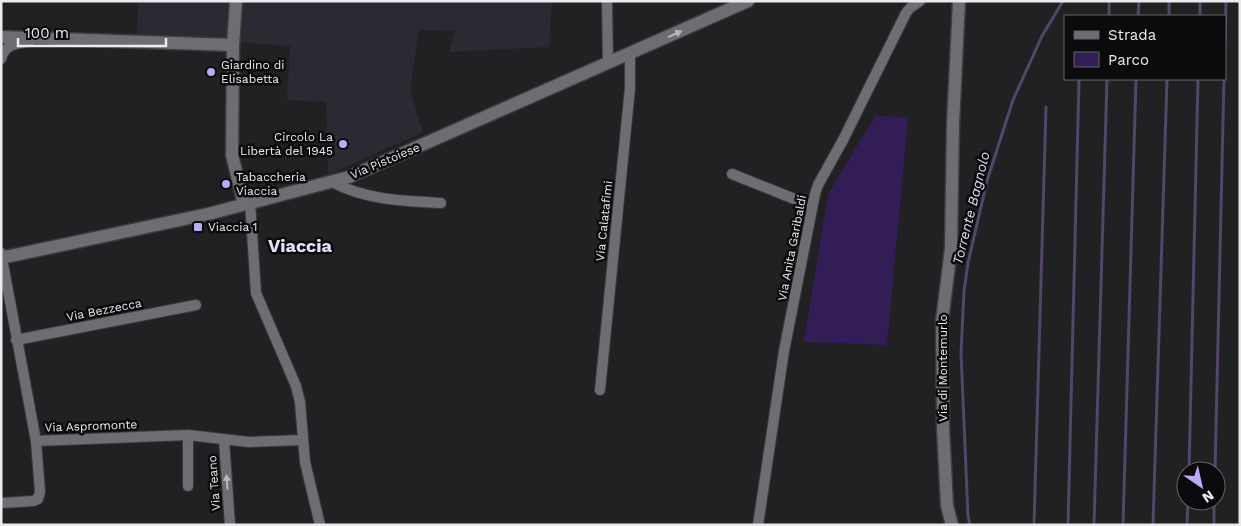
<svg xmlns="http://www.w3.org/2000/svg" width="1241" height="526" viewBox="0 0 1241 526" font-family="'Work Sans',sans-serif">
  <rect width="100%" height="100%" fill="#212124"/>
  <polygon fill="#2b2932" points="138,1 552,1 549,47 449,52 455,31 419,30 410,89 423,132 328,175 326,102 287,100 290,46 137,35"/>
  <polygon fill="#321d56" points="875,116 908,117 887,345 804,342 828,194"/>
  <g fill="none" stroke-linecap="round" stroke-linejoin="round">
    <g stroke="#534667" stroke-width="3">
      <polyline points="1109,16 1109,1"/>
      <polyline points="1138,16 1139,1"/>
      <polyline points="1169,16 1169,1"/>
      <polyline points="1200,16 1200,1"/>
      <polyline points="1225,44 1226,1"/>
      <polyline points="1189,471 1198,79"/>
      <polyline points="1215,471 1224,79"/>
      <polyline points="970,525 968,516 961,353 964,291 968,263 987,181 1013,100 1042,36 1063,1"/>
      <polyline points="1034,525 1046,107"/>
      <polyline points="1068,525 1079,79"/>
      <polyline points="1094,525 1107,79"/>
      <polyline points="1123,525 1136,79"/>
      <polyline points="1153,525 1167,79"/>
      <polyline points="1187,525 1188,501"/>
      <polyline points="1214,525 1214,501"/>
    </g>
    <defs>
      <g id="minor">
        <polyline points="607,1 608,63"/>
        <path d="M 1,59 C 5,43 17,44 31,41"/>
        <polyline points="732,174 812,206"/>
        <path d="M 332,182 C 366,200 403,201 441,203"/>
        <polyline points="250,202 256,293 296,386 300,402 305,462 320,525"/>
        <polyline points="1,253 36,441 40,492 38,499 33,501 1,503"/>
        <polyline points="16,340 196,305"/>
        <polyline points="600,390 630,88 630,54"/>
        <polyline points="188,435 188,486"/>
        <polyline points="224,440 230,525"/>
        <polyline points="36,441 188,435 249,442 303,440"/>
        <polyline points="758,525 784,351 815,194 818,185 843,140 906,13 910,8 920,1"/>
      </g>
      <g id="tertiary">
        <polyline points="236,1 233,45 232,155 244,204"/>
        <polyline points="1,37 233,45"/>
        <polyline points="952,525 947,506 943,427 942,321 951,249 953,124 959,1"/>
      </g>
      <polyline id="secondary" points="1,258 208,214 349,177 748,1"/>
    </defs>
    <use href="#minor" stroke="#3c3c3e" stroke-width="12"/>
    <use href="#tertiary" stroke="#3c3c3e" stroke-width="15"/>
    <use href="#secondary" stroke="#3c3c3e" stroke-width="15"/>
    <use href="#minor" stroke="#6e6d71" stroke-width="10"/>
    <use href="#tertiary" stroke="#6e6d71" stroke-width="12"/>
    <use href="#secondary" stroke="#6e6d71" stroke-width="12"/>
  </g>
  <defs><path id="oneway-solid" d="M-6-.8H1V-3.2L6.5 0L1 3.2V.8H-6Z" transform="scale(1.25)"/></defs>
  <g fill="#b9b9bb">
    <use href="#oneway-solid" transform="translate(675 34) rotate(-24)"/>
    <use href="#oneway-solid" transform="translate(227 482) rotate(-94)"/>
  </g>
  <g fill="#bea9f5" stroke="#0b0a0c" stroke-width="2">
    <circle cx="211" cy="72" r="5"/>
    <circle cx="343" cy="144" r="5"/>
    <circle cx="226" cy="184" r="5"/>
    <rect x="193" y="222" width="10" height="10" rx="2.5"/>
  </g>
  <g text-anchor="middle" stroke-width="5" stroke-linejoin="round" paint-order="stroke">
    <g font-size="12" fill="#ebebed" stroke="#0b0a0c" text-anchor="start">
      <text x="221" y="69">Giardino di<tspan x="221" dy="14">Elisabetta</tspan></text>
      <text x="333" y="141" text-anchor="end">Circolo La<tspan x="333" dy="14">Libertà del 1945</tspan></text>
      <text x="236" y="181">Tabaccheria<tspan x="236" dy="14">Viaccia</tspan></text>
      <text x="208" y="231">Viaccia 1</text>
    </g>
    <g font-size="12" fill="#ebebed" stroke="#0b0a0c">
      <text transform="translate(385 161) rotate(-23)" y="4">Via Pistoiese</text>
      <text transform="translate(604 221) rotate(-84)" y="4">Via Calatafimi</text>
      <text transform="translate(792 248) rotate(-79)" y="4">Via Anita Garibaldi</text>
      <text transform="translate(104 310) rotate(-11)" y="4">Via Bezzecca</text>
      <text transform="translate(943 368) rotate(-90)" y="4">Via di Montemurlo</text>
      <text transform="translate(91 426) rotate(-2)" y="4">Via Aspromonte</text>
      <text transform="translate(214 483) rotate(-94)" y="4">Via Teano</text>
    </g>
    <g font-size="14" font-style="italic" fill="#e2ddf3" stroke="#0b0a0c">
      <text transform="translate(971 208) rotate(-76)" y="5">Torrente Bagnolo</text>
    </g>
    <g font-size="18" font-weight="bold" fill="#e6dffc" stroke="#0b0a0c">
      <text x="300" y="252">Viaccia</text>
    </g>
  </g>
  <rect width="1241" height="526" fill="none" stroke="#ebebed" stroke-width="5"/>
  <rect x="1064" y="15" width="162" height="65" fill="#0b0a0c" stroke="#656466"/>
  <rect x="1074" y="31" width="25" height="8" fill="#6e6d71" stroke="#656466"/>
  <text x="1108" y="40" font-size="15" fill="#ebebed">Strada</text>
  <rect x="1074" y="52" width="25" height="15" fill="#321d56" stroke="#656466"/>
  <text x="1108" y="65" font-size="15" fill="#ebebed">Parco</text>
  <g transform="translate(1201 486) rotate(146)"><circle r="24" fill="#0b0a0c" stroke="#656466"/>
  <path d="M0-4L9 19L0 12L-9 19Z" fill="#bea9f5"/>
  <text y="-8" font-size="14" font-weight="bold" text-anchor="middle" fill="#ebebed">N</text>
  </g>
  <path d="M18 38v8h148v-8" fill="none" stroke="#ebebed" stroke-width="2.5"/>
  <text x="25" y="38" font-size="15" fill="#ebebed" stroke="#0b0a0c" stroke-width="4" paint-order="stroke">100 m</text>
</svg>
